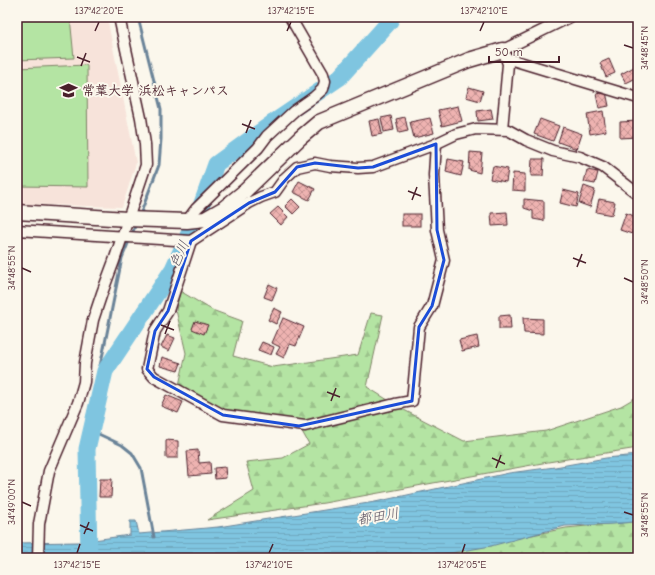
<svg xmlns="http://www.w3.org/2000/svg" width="655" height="575" viewBox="0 0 655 575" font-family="'Comic Neue','Klee One',sans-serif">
  <defs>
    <pattern id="forest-firs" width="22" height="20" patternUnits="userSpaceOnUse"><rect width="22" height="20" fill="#b4e4a3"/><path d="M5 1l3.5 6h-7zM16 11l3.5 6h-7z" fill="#9cc38c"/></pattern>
    <pattern id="water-rules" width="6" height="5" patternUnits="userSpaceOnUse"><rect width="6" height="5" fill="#7fc5e0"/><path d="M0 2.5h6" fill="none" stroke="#6fa9c0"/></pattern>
    <pattern id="building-cross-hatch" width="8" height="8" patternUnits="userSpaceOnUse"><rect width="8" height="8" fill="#eeb3b1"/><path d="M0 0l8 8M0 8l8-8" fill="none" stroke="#c39190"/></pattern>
  </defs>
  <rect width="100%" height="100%" fill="#fbf7ec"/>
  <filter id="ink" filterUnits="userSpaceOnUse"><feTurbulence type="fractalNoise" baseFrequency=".025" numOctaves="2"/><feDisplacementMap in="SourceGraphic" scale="8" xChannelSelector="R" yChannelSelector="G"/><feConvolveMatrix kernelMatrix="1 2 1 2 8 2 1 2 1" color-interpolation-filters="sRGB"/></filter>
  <g filter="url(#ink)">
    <polygon fill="#f7e3da" points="17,17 107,17 136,163 122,207 17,204"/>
    <g fill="url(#forest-firs)" stroke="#7f8267">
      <polygon points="180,291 212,310 242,321 233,356 273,367 358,355 371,313 383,315 367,387 404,410 464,441 546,431 621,406 638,396 638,448 548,462 324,503 207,520 254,491 246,462 283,458 309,444 299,426 219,413 178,390 186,353 176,310"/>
      <polygon points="638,521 638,558 422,558 566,528"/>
    </g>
    <g fill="#b4e4a3" stroke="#7f8267">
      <polygon points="17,17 70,17 74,58 17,60"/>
      <polygon points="87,65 88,187 17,186 17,68"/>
    </g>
    <polygon fill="url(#water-rules)" stroke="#6a8398" points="638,455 638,520 633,522 614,524 565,526 491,546 421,558 17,558 17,543 79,542 130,535 130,521 136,521 139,534 218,527 375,502 509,473 555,467 606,458"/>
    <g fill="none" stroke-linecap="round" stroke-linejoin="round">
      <g stroke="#6a8398" stroke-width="3">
        <polyline points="138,17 161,109 161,139 159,165 140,215"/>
        <polyline points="136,224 122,258 103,353 87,420 90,430 122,445 132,453 141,468 154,537"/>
      </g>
      <polyline stroke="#7fc5e0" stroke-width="17" points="89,558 87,449 105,371 173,269 200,209 216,164 271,124 339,78 390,21 392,17"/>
    </g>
    <g fill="url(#building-cross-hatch)" stroke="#4a1f2b">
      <polygon points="609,59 615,73 606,77 600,63"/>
      <polygon points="634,67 638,77 626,83 621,74"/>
      <polygon points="469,87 483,91 480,101 466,97"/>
      <polygon points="606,92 609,106 599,108 596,94"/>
      <polygon points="458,106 462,121 442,126 438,110"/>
      <polygon points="491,109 493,119 478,121 477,111"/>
      <polygon points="603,111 606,131 590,134 587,114"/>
      <polygon points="391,116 394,130 384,132 381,118"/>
      <polygon points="405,117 408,131 399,133 396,119"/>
      <polygon points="430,118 434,133 414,138 410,122"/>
      <polygon points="379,119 382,134 372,136 369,121"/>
      <polygon points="540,119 559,126 553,141 534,134"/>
      <polygon points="638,121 638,137 620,138 620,122"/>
      <polygon points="563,127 582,134 577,149 558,142"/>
      <polygon points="470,152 482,153 480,173 469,170"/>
      <polygon points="448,159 464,162 461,176 446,172"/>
      <polygon points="532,159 544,159 543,176 531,176"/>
      <polygon points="493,166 508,169 506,182 490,179"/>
      <polygon points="587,170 598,172 595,184 584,182"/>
      <polygon points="513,173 525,174 525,191 512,190"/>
      <polygon points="299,181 315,189 309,200 293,192"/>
      <polygon points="584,186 595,190 590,207 579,203"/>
      <polygon points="563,190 579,194 576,207 560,203"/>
      <polygon points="292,199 300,207 293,214 285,206"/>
      <polygon points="524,199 544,201 544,221 533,219 533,211 524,208"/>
      <polygon points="599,199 615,202 612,215 596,212"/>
      <polygon points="278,207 288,217 281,225 270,214"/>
      <polygon points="507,212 508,225 492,226 491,213"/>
      <polygon points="626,213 637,217 632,234 620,230"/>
      <rect x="402" y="214" width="18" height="12"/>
      <polygon points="269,284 277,288 272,300 264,297"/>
      <polygon points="274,308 282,312 276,324 268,320"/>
      <polygon points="510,315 511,329 499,329 499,316"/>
      <polygon points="283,318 304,327 296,346 290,344 284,358 276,354 280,347 272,343"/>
      <polygon points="523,318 543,319 543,334 524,333"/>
      <polygon points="195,321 208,325 204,334 192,329"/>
      <polygon points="167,335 175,338 169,351 161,347"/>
      <polygon points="477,336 479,347 462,351 459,340"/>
      <polygon points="262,342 274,347 271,355 258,350"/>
      <polygon points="162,357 181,363 178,371 160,366"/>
      <polygon points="166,395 183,402 178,413 161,406"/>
      <polygon points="166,440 178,441 178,458 166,458"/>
      <polygon points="198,450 199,463 210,462 211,474 189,476 187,451"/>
      <polygon points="225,467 226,478 215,479 214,468"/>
      <polygon points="100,479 112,479 111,497 99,497"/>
    </g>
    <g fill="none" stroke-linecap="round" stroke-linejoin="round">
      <defs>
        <g id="street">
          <polyline points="570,17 503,50 506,58 638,98"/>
          <polyline points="502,129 508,64 506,58"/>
          <polyline points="187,221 196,209 258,148 267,136 294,111 314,97 323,89 325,81 323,74 290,17"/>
          <polyline points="17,230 191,241 249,203 261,197 275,192 285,178 297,167 315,163 330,166 358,168 373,167 433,145 456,134 476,129 508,130 526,140 553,151 580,157 603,167 638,194"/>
          <polyline points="191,241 168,311 155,331 147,369 154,377 223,415 305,426 395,404 412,401 419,327 432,306 444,260 437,230 434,175 436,144"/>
          <polyline points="38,558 39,524 49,471 78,403 84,382 85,363 93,320 102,293 114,261 146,165 145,144 141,118 119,17"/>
        </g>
        <polyline id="secondary" points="17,212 127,219 187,221 205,219 224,208 245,191 300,138 319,122 469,60 503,50"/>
      </defs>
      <use href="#street" stroke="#4a1f2b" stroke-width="13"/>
      <use href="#secondary" stroke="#4a1f2b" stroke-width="17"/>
      <use href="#street" stroke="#fbf7ec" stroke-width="10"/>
      <use href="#secondary" stroke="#fbf7ec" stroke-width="14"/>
    </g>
  </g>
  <path fill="none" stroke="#1d4ed8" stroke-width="3" stroke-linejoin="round" d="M 436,144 L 437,230 L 444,260 L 432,306 L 419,327 L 412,401 L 299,426 L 223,415 L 154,377 L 147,369 L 155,331 L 168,311 L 191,241 L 249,203 L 275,192 L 297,167 L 315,163 L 358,168 L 373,167 Z"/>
  <path fill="none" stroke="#4a1f2b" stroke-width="1.5" d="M 95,31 L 99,22M 287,31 L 291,22M 480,31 L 484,22M 624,45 L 633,48M 77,57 L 90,62M 81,66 L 86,53M 242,124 L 255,129M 246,133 L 251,120M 408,191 L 421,196M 412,200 L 417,187M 573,258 L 586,263M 577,267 L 582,254M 22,268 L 31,272M 624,278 L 633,282M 161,325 L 174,330M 165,334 L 170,321M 327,392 L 340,397M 331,401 L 336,388M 492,458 L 505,464M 496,468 L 501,455M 22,502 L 31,506M 624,512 L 633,515M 80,525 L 93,531M 84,534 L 89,522M 77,553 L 80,544M 269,553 L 273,544M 462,553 L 465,544"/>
  <defs>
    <symbol id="university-bare" viewBox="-9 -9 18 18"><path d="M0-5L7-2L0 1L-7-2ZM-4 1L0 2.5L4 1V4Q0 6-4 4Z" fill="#4a1f2b" stroke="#fbf7ec" stroke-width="2.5" paint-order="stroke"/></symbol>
  </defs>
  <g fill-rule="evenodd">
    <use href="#university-bare" x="56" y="78" width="25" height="25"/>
  </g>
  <g text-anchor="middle" stroke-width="4" stroke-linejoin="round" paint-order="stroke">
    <g font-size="13" font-weight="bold" fill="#4a1f2b" stroke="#fbf7ec" text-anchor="start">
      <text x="82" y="95">常葉大学 浜松キャンパス</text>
    </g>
    <g font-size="14" font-style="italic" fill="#5a5161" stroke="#fbf7ec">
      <text transform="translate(179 254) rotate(-66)" y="5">色川</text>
      <text transform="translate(378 516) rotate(-10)" y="5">都田川</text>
    </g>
  </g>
  <rect width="655" height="575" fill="none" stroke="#fbf7ec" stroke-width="44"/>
  <path d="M489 56v6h70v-6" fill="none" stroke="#4a1f2b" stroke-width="2"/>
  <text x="495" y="56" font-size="12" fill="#4a1f2b" stroke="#fbf7ec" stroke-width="3" paint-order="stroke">50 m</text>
  <rect x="22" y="22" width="611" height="531" fill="none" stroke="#4a1f2b" stroke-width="1.5"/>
  <g font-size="10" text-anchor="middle" fill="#4a1f2b">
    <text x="99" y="14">137°42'20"E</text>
    <text x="291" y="14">137°42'15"E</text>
    <text x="484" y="14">137°42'10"E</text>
    <text transform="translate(644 48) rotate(-90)" y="4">34°48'45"N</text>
    <text transform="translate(11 268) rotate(-90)" y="4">34°48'55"N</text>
    <text transform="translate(644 282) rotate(-90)" y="4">34°48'50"N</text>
    <text transform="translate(11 502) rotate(-90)" y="4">34°49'00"N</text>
    <text transform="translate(644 515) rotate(-90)" y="4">34°48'55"N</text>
    <text x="77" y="568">137°42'15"E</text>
    <text x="269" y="568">137°42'10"E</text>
    <text x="462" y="568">137°42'05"E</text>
  </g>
</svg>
